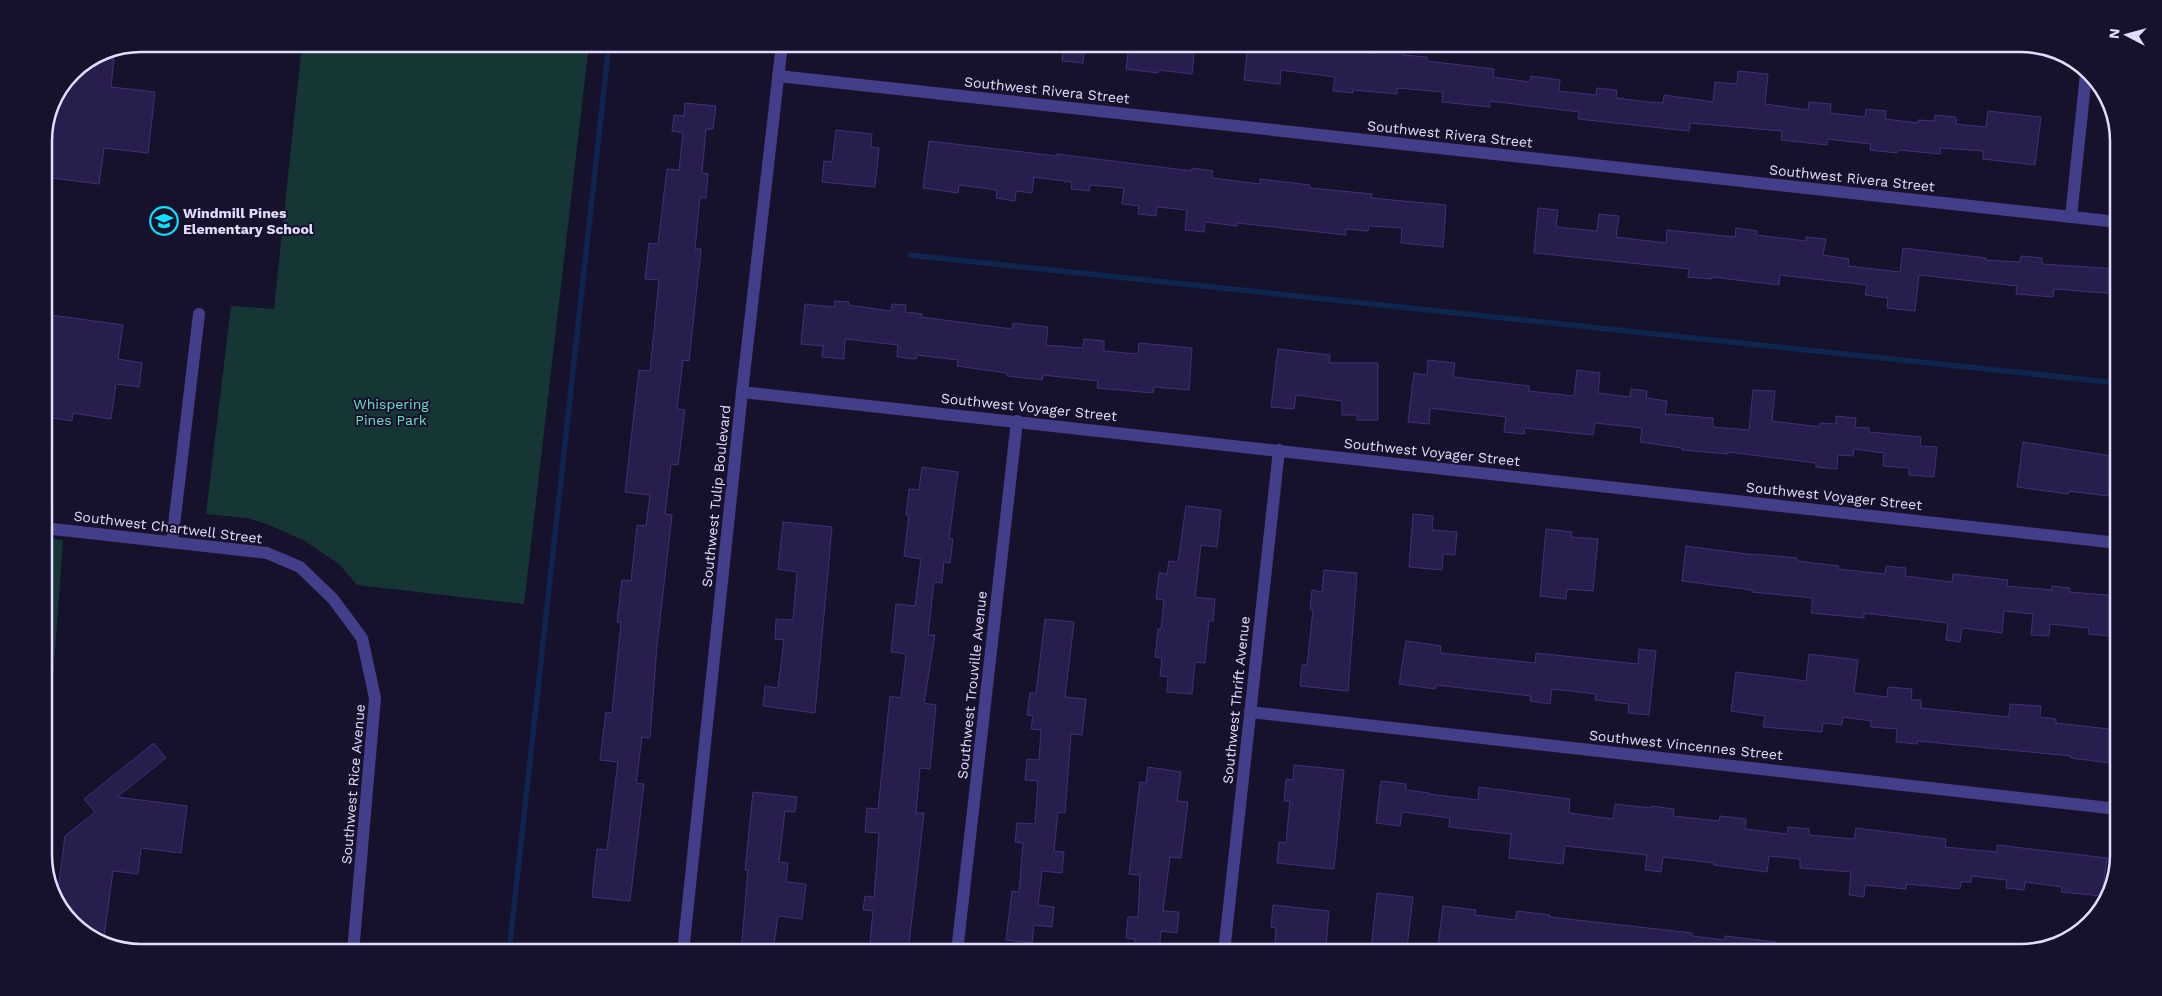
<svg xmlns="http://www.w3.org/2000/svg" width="2162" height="996" viewBox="0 0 2162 996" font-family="'Work Sans',sans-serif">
  <rect width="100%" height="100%" fill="#17122c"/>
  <g fill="#153635">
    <polygon points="302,44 589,44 524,604 357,585 339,564 305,541 267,524 248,518 206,514 231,306 274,309"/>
    <polygon points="44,538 63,540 44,803"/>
  </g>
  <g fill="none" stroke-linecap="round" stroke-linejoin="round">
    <g stroke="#0e254f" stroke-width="5.5">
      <polyline points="910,255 2118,383"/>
      <polyline points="509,952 609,44"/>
    </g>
  </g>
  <g fill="#281e4d" stroke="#403078">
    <polygon points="1064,44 1085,44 1083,63 1062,61"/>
    <polygon points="1141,44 1195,44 1192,74 1159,70 1158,73 1126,69 1129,46 1140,48"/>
    <polygon points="1248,44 1299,44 1375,54 1376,45 1403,47 1403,55 1427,57 1427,61 1494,69 1493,77 1530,82 1531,76 1560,80 1559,91 1596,95 1597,88 1617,90 1616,98 1649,102 1663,103 1664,95 1713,102 1715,82 1737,84 1738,71 1768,74 1765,104 1808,110 1809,102 1831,104 1830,113 1865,117 1866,109 1886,111 1885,119 1918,123 1918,120 1934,121 1935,115 1956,117 1956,124 1986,127 1988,111 2041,117 2035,165 1983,159 1983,151 1940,148 1940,154 1898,150 1897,153 1870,150 1871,144 1827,139 1827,145 1781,140 1782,131 1690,123 1689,131 1578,119 1579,112 1490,101 1490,107 1442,102 1443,92 1397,88 1397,94 1353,90 1353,93 1333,91 1335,77 1281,70 1280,84 1244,80"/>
    <polygon points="96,57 114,59 111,87 155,92 148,153 104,148 99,184 44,177 44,135 54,99 73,72"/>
    <polygon points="685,103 716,106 713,129 706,129 702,173 708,174 706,198 700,197 695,249 701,249 689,361 683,360 677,409 685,410 678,465 671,464 665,514 672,515 657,645 650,738 642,737 636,783 644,784 630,901 592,897 597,849 607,850 618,762 600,760 606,712 612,713 621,622 617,622 622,580 631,581 637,525 646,526 650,495 625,492 639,370 650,371 659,280 645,279 649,243 658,244 667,169 679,170 683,133 672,131 674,115 684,116"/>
    <polygon points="836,130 872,134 871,147 879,148 875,187 822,182 824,161 832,162"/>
    <polygon points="929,141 1057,156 1057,154 1192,171 1192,168 1213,171 1212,178 1260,184 1260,179 1310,185 1310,188 1372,194 1371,198 1446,205 1443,247 1401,243 1402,228 1369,226 1368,231 1346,229 1346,235 1237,223 1237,226 1205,222 1204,232 1185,230 1187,210 1157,207 1156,216 1138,214 1139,206 1122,204 1124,188 1090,185 1089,191 1071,189 1072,182 1034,177 1032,193 1016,191 1015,201 996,198 997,190 959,185 958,193 923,188"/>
    <polygon points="1538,208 1558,210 1556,227 1597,231 1599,214 1619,216 1616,237 1666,243 1667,230 1735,237 1736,228 1757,231 1756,235 1806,241 1806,237 1826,239 1823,255 1849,259 1848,266 1900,272 1903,248 1986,258 1985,260 2020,262 2021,256 2042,258 2042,264 2118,269 2118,294 2054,289 2053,297 2016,294 2017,286 1919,275 1915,311 1887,308 1888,298 1865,295 1867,285 1780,275 1779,285 1712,277 1712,279 1688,277 1689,269 1534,253"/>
    <polygon points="835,301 849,302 848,305 891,311 892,304 906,305 905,312 922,314 921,317 1012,329 1013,323 1048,327 1046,345 1083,348 1084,339 1104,341 1104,351 1138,354 1139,343 1192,348 1189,390 1154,387 1153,393 1097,388 1098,381 1043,375 1042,380 1007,376 1007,373 957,366 958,360 917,355 916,359 897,357 898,345 845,339 844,359 822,357 823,346 801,344 805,304 834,307"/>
    <polygon points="44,314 123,325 118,359 142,363 139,387 116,384 111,419 73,413 72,421 44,417"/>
    <polygon points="1278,349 1330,355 1329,363 1378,363 1378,420 1357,420 1357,415 1342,415 1342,401 1296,395 1294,409 1271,407"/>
    <polygon points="1428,360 1455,363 1453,377 1529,386 1529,391 1574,396 1577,370 1600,373 1598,393 1630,397 1631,389 1647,391 1646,398 1667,401 1665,414 1713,418 1713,427 1749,430 1753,390 1775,391 1772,421 1820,427 1820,423 1836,424 1836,416 1856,418 1855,427 1869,428 1869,432 1921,437 1920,446 1937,447 1934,477 1909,475 1909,468 1883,466 1884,453 1854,449 1853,456 1838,455 1837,469 1816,467 1816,463 1728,452 1728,454 1682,450 1682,448 1640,442 1642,428 1595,423 1593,435 1525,428 1524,434 1504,432 1506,417 1430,408 1429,424 1408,422 1414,373 1427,375"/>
    <polygon points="2023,442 2118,457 2118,488 2109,487 2108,496 2069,491 2068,494 2017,487"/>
    <polygon points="922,467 958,472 949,539 953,539 950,563 944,562 942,583 934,582 928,635 935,635 924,703 936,705 930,769 920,768 916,813 924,813 908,952 869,952 873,911 863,910 865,896 874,897 879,833 865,832 867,808 878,809 890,696 901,698 906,654 891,652 896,604 915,606 921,559 904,556 909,515 906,515 909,489 919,490"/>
    <polygon points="1186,506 1221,510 1217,547 1201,545 1195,597 1215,599 1213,621 1209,621 1205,663 1195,662 1192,694 1167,692 1168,677 1160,676 1162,658 1155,657 1158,629 1161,629 1164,600 1156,599 1159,573 1167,574 1169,561 1178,562"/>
    <polygon points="1413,514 1433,516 1432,530 1457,532 1455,555 1443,554 1442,570 1409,567"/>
    <polygon points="783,522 832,527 815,713 763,706 765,686 778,688 784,640 775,639 776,619 793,620 797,572 778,569"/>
    <polygon points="1546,529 1572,532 1571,537 1598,539 1593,591 1567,589 1566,599 1540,596"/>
    <polygon points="1686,546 1755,555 1756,554 1797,558 1797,561 1839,566 1838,569 1885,574 1886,566 1906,568 1905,576 1952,582 1953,574 2008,580 2007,586 2052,590 2052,586 2070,588 2069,592 2118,596 2118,637 2088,634 2089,628 2050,624 2049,636 2031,635 2033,614 2004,611 2002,633 1962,628 1960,642 1946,640 1948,623 1864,613 1864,618 1811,613 1813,598 1752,592 1752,590 1682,581"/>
    <polygon points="1324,570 1357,573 1348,691 1300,686 1302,665 1307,665 1313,610 1310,610 1312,590 1322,592"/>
    <polygon points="1045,619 1074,622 1065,697 1086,699 1082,735 1071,734 1065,813 1058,812 1054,851 1064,852 1062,873 1042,871 1038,905 1054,907 1052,927 1034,925 1032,943 1006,940 1012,891 1019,892 1023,843 1015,842 1017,823 1035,824 1038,781 1025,780 1027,759 1039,760 1041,730 1031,729 1033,716 1027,715 1030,693 1036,693"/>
    <polygon points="1406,641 1441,646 1440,653 1535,663 1536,653 1638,664 1639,649 1656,651 1649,715 1628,713 1629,704 1595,700 1596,694 1552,689 1550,704 1530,701 1531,696 1436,685 1435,689 1399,684"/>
    <polygon points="1809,654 1858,660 1854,693 1887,697 1888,687 1912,689 1911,700 1921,700 1921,708 2009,717 2010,704 2041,706 2040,717 2056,719 2056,723 2118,730 2118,764 2071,758 2071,756 1917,741 1917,744 1896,742 1897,729 1871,727 1871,721 1843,717 1842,725 1823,723 1822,732 1763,727 1765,716 1731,711 1736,672 1806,681"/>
    <polygon points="154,743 166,758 117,797 187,806 181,853 141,848 138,874 113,871 103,944 60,909 57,899 65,836 95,812 84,799"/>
    <polygon points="1294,765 1344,770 1334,869 1277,863 1279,842 1286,843 1290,801 1284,801 1286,779 1293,780"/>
    <polygon points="1148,767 1181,772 1177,801 1188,802 1181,858 1170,857 1163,911 1179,912 1177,933 1161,931 1159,952 1134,950 1135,939 1126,938 1128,917 1138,917 1140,875 1129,874 1140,782 1146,783"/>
    <polygon points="1381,781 1406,784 1406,790 1429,793 1429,794 1478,800 1479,787 1570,799 1569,813 1613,819 1615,804 1651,808 1651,806 1674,809 1673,816 1719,821 1720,816 1746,819 1745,829 1787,834 1788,827 1809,829 1809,835 1854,839 1856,828 1946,839 1945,847 1997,852 1997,845 2107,858 2102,896 2061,892 2062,887 2025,882 2024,890 2006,888 2007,880 1972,876 1971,882 1961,882 1960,889 1906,884 1906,889 1865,885 1864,897 1849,895 1851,872 1800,868 1800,859 1769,856 1767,872 1714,865 1714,863 1663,857 1661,872 1645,870 1647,855 1565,846 1563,864 1509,858 1511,834 1449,827 1450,818 1402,812 1400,826 1376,823"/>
    <polygon points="753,792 797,797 795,812 785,811 779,862 788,863 786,882 806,884 802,919 778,916 773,952 741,952 748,870 745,870"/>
    <polygon points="1377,893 1413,897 1407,948 1393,946 1392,952 1371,949"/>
    <polygon points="1273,905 1329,911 1326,947 1275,943 1276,928 1271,927"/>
    <polygon points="1443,906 1476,910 1475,915 1500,918 1515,920 1517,911 1550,915 1550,917 1692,933 1692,936 1725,940 1725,936 1776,942 1776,952 1464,952 1465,950 1438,946"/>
  </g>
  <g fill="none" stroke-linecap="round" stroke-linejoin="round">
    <g stroke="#423e8a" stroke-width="12">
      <polyline points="778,76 2118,222"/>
      <polyline points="2071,217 2086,74"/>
      <polyline points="742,392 2118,543"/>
      <polyline points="44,528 267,553 300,567 333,599 362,638 375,698 353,952"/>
      <polyline points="172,542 199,314"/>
      <polyline points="1250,712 2118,809"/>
      <polyline points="683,952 742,392 782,44"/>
      <polyline points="957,952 1017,421"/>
      <polyline points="1224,952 1279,450"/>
    </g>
  </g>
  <defs>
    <symbol id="school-ring" viewBox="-11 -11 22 22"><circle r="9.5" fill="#17122c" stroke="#0ce0fc" stroke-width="1.5"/><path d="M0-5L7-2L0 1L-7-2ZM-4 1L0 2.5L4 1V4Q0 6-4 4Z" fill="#0ce0fc"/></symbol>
  </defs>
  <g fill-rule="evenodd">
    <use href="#school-ring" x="148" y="205" width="32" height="32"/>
  </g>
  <g text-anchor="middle" stroke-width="4" stroke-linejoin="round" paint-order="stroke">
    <g font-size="14" fill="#e2ddff" stroke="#17122c">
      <text transform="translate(1047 90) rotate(6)" y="5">Southwest Rivera Street</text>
      <text transform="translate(1450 134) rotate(6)" y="5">Southwest Rivera Street</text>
      <text transform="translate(1852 178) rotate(6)" y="5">Southwest Rivera Street</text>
      <text transform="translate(1029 407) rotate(6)" y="5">Southwest Voyager Street</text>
      <text transform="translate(1432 452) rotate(6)" y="5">Southwest Voyager Street</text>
      <text transform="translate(716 496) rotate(-84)" y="5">Southwest Tulip Boulevard</text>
      <text transform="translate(1834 496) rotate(6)" y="5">Southwest Voyager Street</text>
      <text transform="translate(168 527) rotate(7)" y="5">Southwest Chartwell Street</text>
      <text transform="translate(972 685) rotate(-84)" y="5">Southwest Trouville Avenue</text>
      <text transform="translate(1236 700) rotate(-84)" y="5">Southwest Thrift Avenue</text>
      <text transform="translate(1686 745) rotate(6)" y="5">Southwest Vincennes Street</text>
      <text transform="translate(353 784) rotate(-85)" y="5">Southwest Rice Avenue</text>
    </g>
    <g font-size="14" font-weight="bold" fill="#e2ddff" stroke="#17122c" text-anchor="start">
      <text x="183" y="218">Windmill Pines<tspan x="183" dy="16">Elementary School</tspan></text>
    </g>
    <g font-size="14" fill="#68e0c4" stroke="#17122c">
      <text x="391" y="409">Whispering<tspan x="391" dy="16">Pines Park</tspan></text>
    </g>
  </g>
  <path d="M0 0H2162V996H0ZM141 52H2021A89 89 0 0 1 2110 141V855A89 89 0 0 1 2021 944H141A89 89 0 0 1 52 855V141A89 89 0 0 1 141 52Z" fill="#17122c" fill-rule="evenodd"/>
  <path fill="none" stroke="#e2ddff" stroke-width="2.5" d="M141 52H2021A89 89 0 0 1 2110 141V855A89 89 0 0 1 2021 944H141A89 89 0 0 1 52 855V141A89 89 0 0 1 141 52Z"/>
  <g transform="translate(2127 35) rotate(276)" stroke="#17122c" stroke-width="4" paint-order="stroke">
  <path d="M0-4L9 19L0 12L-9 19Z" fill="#e2ddff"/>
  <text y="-8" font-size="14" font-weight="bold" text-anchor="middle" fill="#e2ddff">N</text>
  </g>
</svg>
